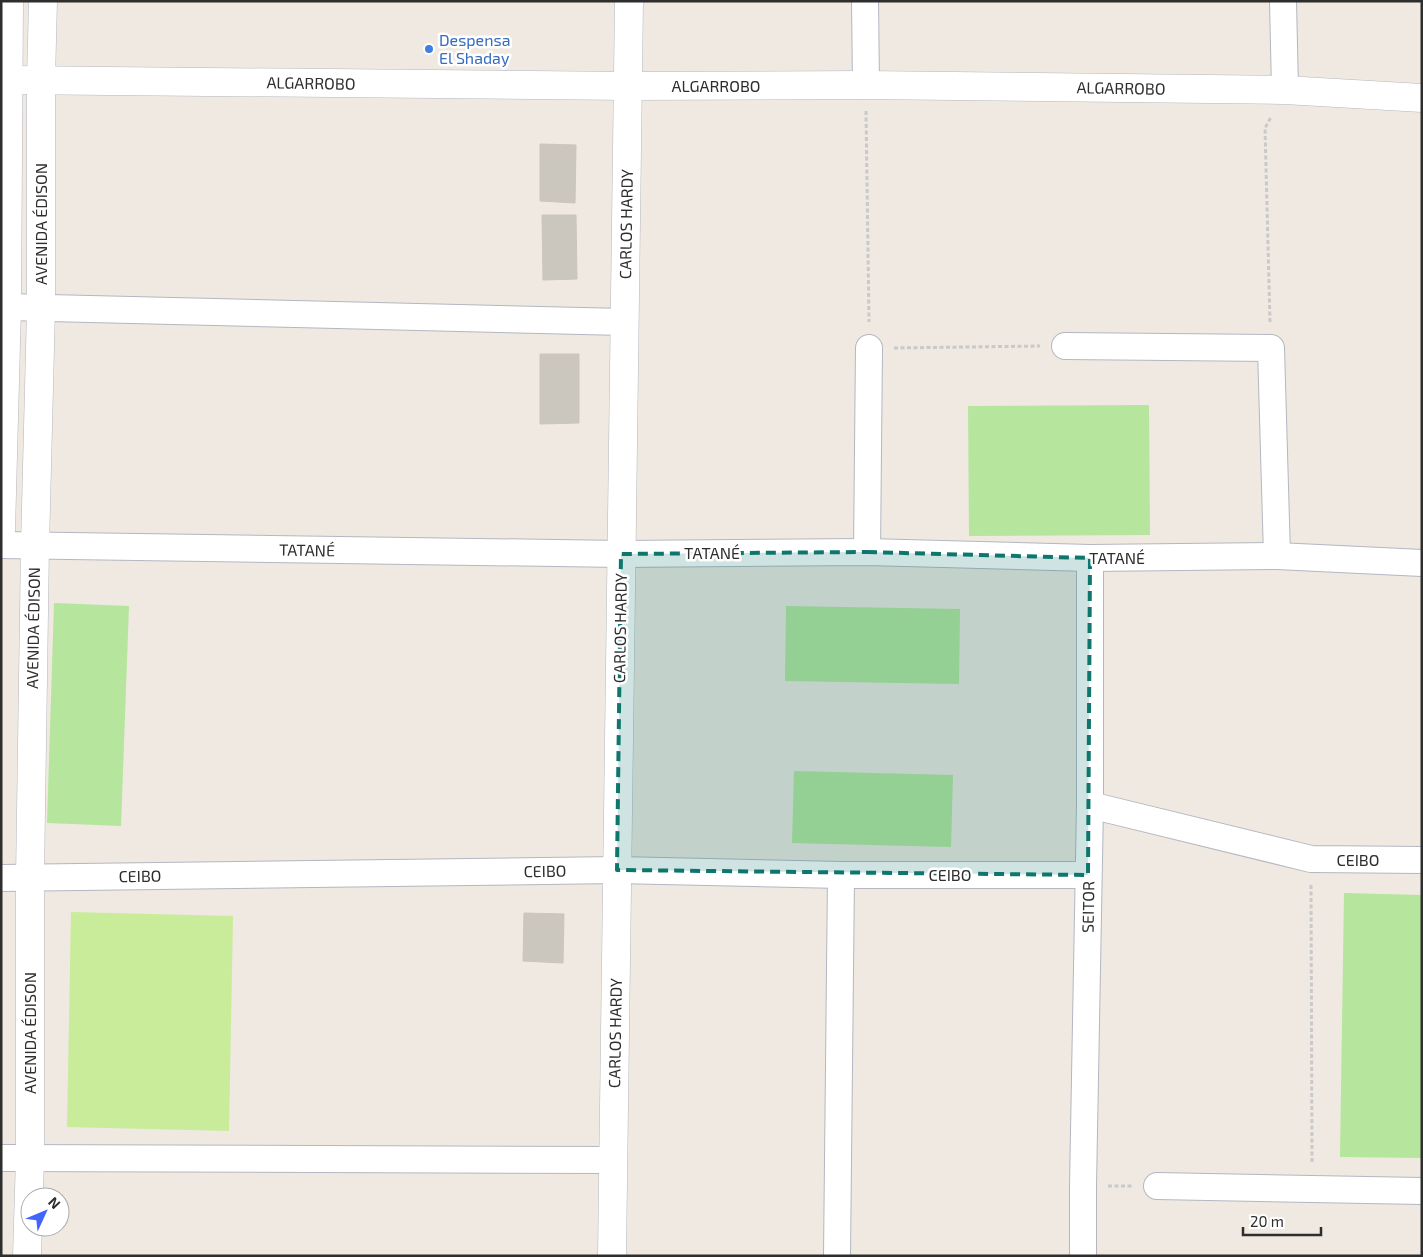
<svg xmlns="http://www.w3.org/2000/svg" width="1423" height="1257" viewBox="0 0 1423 1257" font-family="'Exo 2',sans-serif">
  <rect width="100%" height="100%" fill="#efe9e1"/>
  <g fill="#b6e59e">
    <polygon points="1149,405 1150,535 969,536 968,406"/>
    <polygon points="54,603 129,606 121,826 47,823"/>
    <polygon points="786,606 960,609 959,684 785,681"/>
    <polygon points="794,771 953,775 951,847 792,843"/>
    <polygon points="1344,893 1422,895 1422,1158 1340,1157"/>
  </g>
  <polygon fill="#c9ec9a" points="71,912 233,916 229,1131 67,1127"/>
  <g fill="#cbc7bf" stroke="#cbc5ba">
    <polygon points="540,144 576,145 575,203 540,201"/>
    <polygon points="542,215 576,215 577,279 543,280"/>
    <polygon points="540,354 579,354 579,423 540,424"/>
    <polygon points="524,913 564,914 563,963 523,961"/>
  </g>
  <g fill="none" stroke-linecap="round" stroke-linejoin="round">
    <defs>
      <g id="street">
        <polyline points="865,1 866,85"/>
        <polyline points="1283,1 1285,90"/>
        <polyline points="7,307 624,322"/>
        <polyline points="1065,346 1271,348 1277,556"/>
        <polyline points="1,545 621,554 867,552 1090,558 1277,556 1422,563"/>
        <polyline points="867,552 869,348"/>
        <polyline points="1090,805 1311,859 1422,860"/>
        <polyline points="1,878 617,870 841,875 1088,875"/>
        <polyline points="1,1158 613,1160"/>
        <polyline points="1157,1186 1422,1191"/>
        <polyline points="837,1256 841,875"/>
        <polyline points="1083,1256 1083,1186 1090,805 1090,558"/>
      </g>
      <g id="secondary">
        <polyline points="10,80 628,86 866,85 1285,90 1422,98"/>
        <polyline points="1,530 7,307 9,1"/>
        <polyline points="27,1256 30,1158 30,877 35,546 41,309 41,80 43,1"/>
        <polyline points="612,1256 629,1"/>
      </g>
    </defs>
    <use href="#street" stroke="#b4b7c1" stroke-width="28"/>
    <use href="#secondary" stroke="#b4b7c1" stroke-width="29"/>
    <g stroke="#c9c9c9" stroke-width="3" stroke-dasharray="4 2.5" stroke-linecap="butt">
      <polyline points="866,111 869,322"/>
      <polyline points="1270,322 1265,128 1271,117"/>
      <polyline points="894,348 1040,346"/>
      <polyline points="1311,885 1312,1164"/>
      <polyline points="1108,1186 1132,1186"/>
    </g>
    <use href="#street" stroke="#fff" stroke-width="26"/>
    <use href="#secondary" stroke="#fff" stroke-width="28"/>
  </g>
  <path fill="#0f766e" fill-opacity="0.2" stroke="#0f766e" stroke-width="4" stroke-dasharray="10 6" stroke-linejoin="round" d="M 867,552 L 1090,558 L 1088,875 L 617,870 L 621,554 Z"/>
  <circle fill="#3f7fe0" stroke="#fff" stroke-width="2" cx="429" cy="49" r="5"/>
  <g text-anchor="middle" stroke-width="5" stroke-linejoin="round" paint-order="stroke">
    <g font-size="16" fill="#366cbe" stroke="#fff" text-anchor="start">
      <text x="439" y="46">Despensa<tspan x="439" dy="18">El Shaday</tspan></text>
    </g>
    <g font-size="16" fill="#2e2e2e" stroke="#fff">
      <text transform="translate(311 83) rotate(1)" y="6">ALGARROBO</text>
      <text x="716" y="92">ALGARROBO</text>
      <text transform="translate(1121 88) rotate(1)" y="6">ALGARROBO</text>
      <text transform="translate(41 224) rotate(-90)" y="6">AVENIDA ÉDISON</text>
      <text transform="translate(626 224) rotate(-89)" y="6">CARLOS HARDY</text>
      <text transform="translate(307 550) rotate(1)" y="6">TATANÉ</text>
      <text x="712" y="559">TATANÉ</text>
      <text x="1117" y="564">TATANÉ</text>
      <text transform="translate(33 628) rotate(-89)" y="6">AVENIDA ÉDISON</text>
      <text transform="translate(620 628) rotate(-89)" y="6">CARLOS HARDY</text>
      <text x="1358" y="866">CEIBO</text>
      <text transform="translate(545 871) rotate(-1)" y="6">CEIBO</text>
      <text x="950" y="881">CEIBO</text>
      <text transform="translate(140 876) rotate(-1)" y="6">CEIBO</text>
      <text transform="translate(1088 907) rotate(-89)" y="6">SEITOR</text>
      <text transform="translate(30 1033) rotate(-90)" y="6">AVENIDA ÉDISON</text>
      <text transform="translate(615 1033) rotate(-89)" y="6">CARLOS HARDY</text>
    </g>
  </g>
  <rect width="1423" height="1257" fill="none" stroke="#2e2e2e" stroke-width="5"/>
  <g transform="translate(45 1212) rotate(46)"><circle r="24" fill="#ffffff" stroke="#ababab"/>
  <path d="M0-4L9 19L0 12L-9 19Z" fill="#4264fb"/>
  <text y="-8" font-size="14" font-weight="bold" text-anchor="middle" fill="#2e2e2e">N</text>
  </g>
  <path d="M1243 1227v8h78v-8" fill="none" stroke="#2e2e2e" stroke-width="2.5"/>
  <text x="1250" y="1227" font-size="15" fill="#2e2e2e" stroke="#ffffff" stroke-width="4" paint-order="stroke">20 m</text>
</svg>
